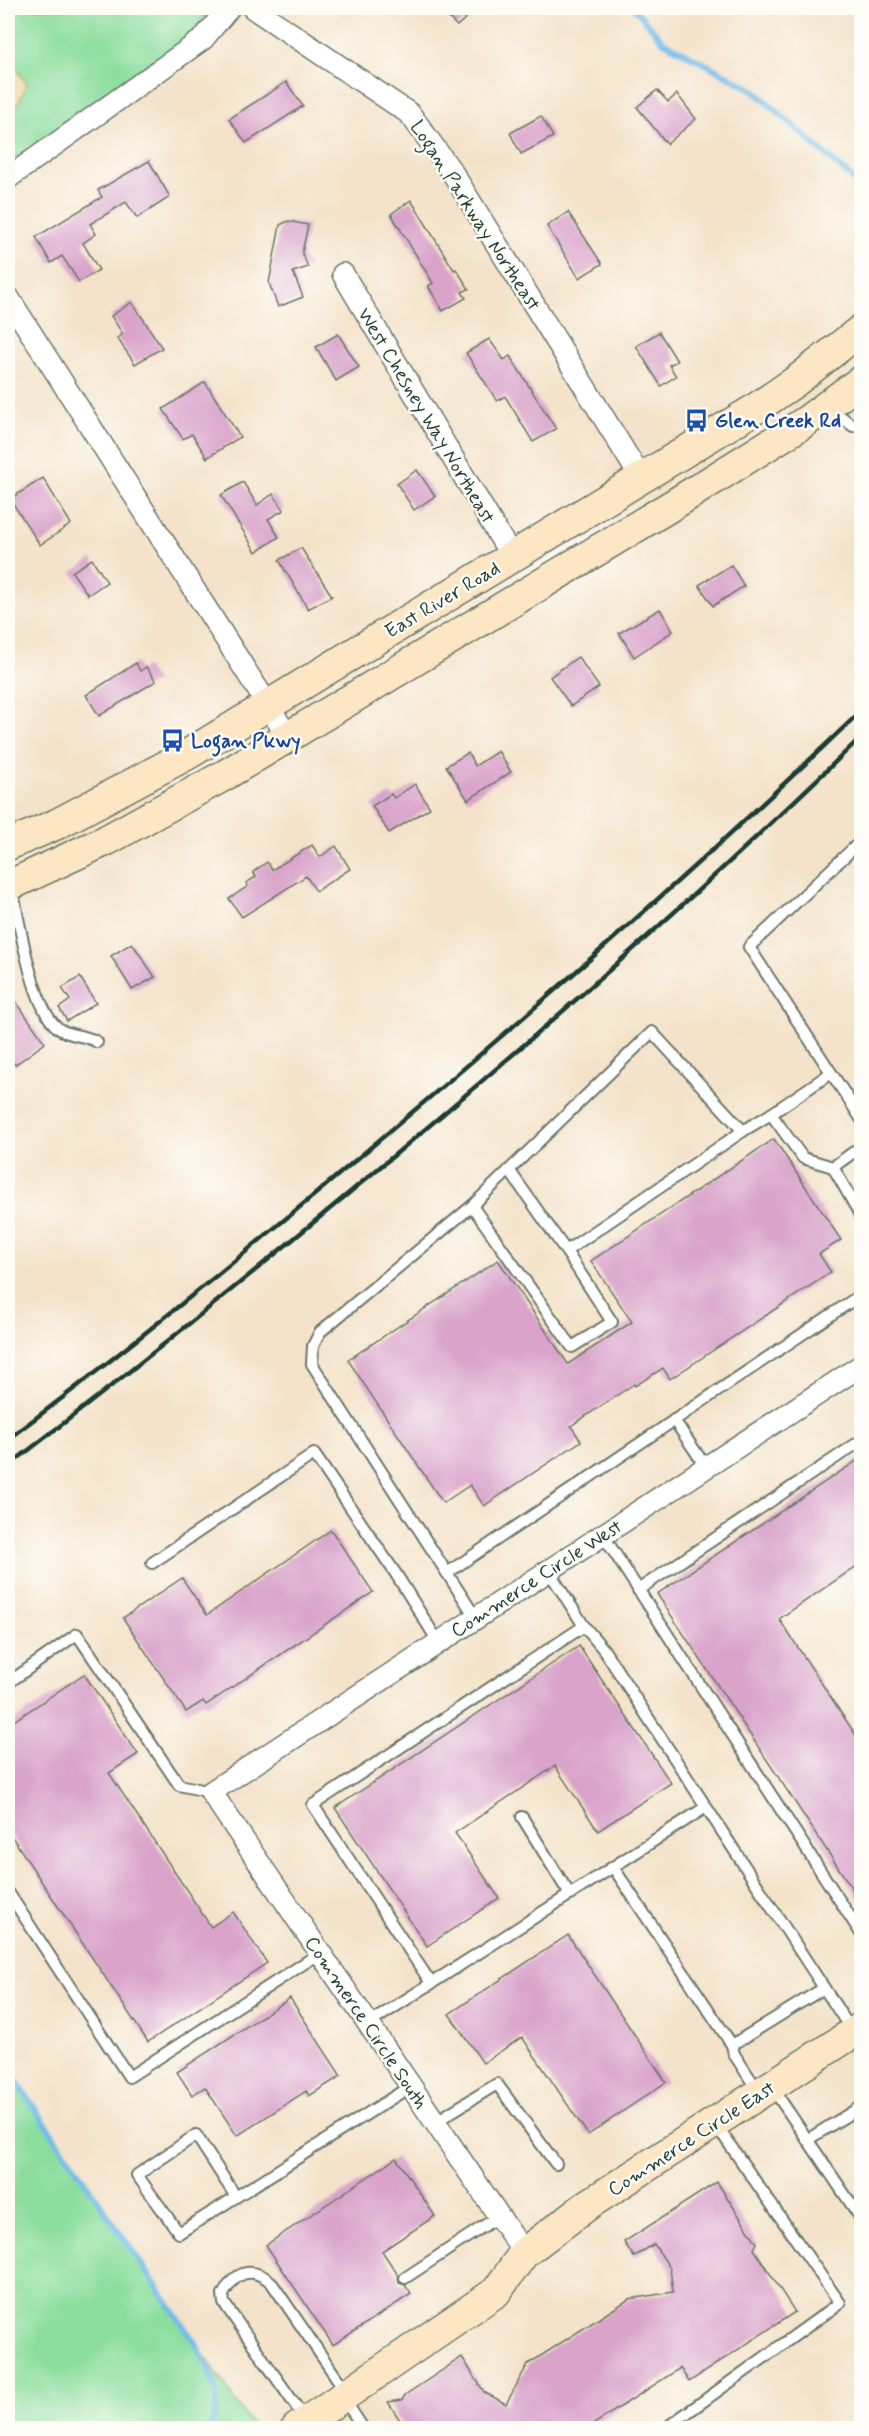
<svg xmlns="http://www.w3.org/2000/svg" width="869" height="2436" viewBox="0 0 869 2436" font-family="Mynerve,sans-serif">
  <rect width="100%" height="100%" fill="#fdfcf7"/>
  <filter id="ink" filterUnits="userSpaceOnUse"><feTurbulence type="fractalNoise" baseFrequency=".0167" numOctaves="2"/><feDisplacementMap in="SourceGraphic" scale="12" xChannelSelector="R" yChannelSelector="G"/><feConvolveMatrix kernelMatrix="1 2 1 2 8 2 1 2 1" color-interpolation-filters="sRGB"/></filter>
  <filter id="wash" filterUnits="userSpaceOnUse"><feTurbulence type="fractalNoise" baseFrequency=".008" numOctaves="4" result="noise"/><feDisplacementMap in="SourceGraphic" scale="24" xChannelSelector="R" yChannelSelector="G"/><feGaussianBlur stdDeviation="1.35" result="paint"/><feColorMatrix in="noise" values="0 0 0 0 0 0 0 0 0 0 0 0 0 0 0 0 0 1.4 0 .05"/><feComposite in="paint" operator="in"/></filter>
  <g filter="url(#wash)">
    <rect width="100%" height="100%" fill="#f4e3ca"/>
    <g fill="#8cde9e" stroke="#568e69" stroke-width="1.5">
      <polygon points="8,8 210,8 189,38 8,168"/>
      <polygon points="8,2067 254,2428 8,2428"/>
    </g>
    <polygon fill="#eeda9e" stroke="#868c69" stroke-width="1.5" points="8,56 27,84 19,102 8,111"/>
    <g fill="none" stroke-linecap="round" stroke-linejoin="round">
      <g stroke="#71bcea" stroke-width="6">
        <polyline points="634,8 664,42 752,89 862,187"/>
        <path d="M 8,2069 L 196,2344 C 211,2375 225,2395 210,2428"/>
      </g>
    </g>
    <g id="blocks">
      <g fill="#d9a3ca">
        <polygon points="439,8 477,8 457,26"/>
        <polygon points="286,82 303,106 246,143 229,119"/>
        <polygon points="657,90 668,102 677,94 696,119 667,144 637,107"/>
        <polygon points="541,116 553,137 521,154 510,133"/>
        <polygon points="149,161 170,197 137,218 126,202 90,224 96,234 83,243 99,270 79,282 62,256 51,263 36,237 102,197 98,190"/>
        <polygon points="411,200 454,270 456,269 469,289 462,292 466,298 443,311 428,286 433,283 391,214"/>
        <polygon points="568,212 602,264 579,278 547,226"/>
        <polygon points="288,221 308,225 302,253 308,267 293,272 303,297 278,307 269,283 280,225"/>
        <polygon points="132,302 162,348 135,364 117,338 123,334 111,316"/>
        <polygon points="659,332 677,361 669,365 676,376 661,386 636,346"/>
        <polygon points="338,334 359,367 336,381 316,347"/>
        <polygon points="489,339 504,360 510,356 556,429 533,442 505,396 497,401 466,353"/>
        <polygon points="205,382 240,437 207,458 192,434 183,439 163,409"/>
        <polygon points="417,470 435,496 414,510 397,484"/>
        <polygon points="43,478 71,524 40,545 10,499"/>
        <polygon points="243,482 257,505 273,494 284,510 268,519 279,537 256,552 221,495"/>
        <polygon points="301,548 332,596 308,609 279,560"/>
        <polygon points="92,559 107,582 88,595 72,572"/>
        <polygon points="731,565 744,586 713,606 699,585"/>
        <polygon points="660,609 673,631 634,657 619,633"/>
        <polygon points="578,657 599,687 571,706 550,677"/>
        <polygon points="136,663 140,671 146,667 156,681 99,716 86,695"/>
        <polygon points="498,751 511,772 468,800 446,766 468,753 475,766"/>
        <polygon points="415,784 430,808 389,833 372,806 391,794 394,798"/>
        <polygon points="312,845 320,857 336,846 350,869 316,891 306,876 242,917 229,899 248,886 246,883 256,877 253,872 267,862 272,870"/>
        <polygon points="132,943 155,977 132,990 111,956"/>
        <polygon points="80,977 96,1003 67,1021 59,1008 70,1000 62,988"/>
        <polygon points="8,990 45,1043 15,1065 8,1054"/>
        <polygon points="774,1139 841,1240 819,1254 831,1272 670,1379 663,1368 635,1386 634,1384 571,1426 581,1441 484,1506 470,1485 443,1503 348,1360 498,1260 568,1364 632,1322 591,1261"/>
        <polygon points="861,1458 861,1563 779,1619 861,1743 861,1902 657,1594"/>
        <polygon points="331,1530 373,1592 206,1705 203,1701 186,1712 123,1618 182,1578 207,1615"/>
        <polygon points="579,1646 671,1783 598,1831 555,1766 455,1833 499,1898 427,1946 335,1808"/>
        <polygon points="84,1674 138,1754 109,1773 211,1927 233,1912 267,1963 148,2042 8,1831 8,1725"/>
        <polygon points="568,1935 666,2082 588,2135 522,2037 483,2063 449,2014"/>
        <polygon points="290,1998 341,2076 309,2096 306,2091 237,2136 205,2087 192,2095 177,2072"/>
        <polygon points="396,2158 435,2216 382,2251 398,2275 399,2283 405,2285 411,2294 333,2345 266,2245"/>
        <polygon points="717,2182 757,2243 754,2249 795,2312 689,2382 680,2368 588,2428 405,2428 388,2402 402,2400 405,2395 462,2357 484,2392 506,2404 528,2364 629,2299 673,2292 670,2268 654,2244 634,2257 624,2242"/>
      </g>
    </g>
  </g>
  <g filter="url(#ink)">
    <use href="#blocks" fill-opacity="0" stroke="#6a7768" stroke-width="1.5"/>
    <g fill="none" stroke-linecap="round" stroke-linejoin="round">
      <defs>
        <g id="lane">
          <polyline points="830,408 853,426 862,421"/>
          <polyline points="862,840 749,947 862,1120"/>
          <path d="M 12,887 C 19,921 32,1008 58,1028 C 69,1037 85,1034 97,1042"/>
          <polyline points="771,1114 831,1073"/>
          <polyline points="862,1146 833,1167 862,1218"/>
          <polyline points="833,1167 803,1158 771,1114 743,1131 652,1032 472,1206 320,1332 313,1346 312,1364 447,1573 862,1294"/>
          <polyline points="509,1170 566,1251 743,1131"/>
          <polyline points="472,1206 572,1347 612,1322 566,1251"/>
          <polyline points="674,1420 706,1467"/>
          <polyline points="603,1535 862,1935"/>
          <polyline points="152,1563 314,1454 396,1574 439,1643"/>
          <polyline points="548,1570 584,1626 604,1650 852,2031"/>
          <polyline points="447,1573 476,1618"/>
          <polyline points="638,1590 862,1440"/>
          <polyline points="8,1683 77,1634 179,1785 211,1792"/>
          <polyline points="706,1807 613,1867 732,2045 734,2054 758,2091"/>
          <polyline points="522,1817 570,1895"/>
          <polyline points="8,1892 129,2077 320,1953"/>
          <polyline points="431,1983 313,1805 584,1626"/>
          <polyline points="368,2024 613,1867"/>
          <polyline points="732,2045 824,1988"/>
          <polyline points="771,2086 862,2220"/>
          <polyline points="435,2122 497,2084 556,2164"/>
          <polyline points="807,2140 862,2106"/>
          <polyline points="236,2197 196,2135 137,2175 179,2233 411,2086"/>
          <polyline points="405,2278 499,2216"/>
          <polyline points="344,2399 363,2428"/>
          <path d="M 305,2419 L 224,2303 L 223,2295 C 234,2273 250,2265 271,2282 L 347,2393"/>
          <polyline points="666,2428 840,2303 716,2125"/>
        </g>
        <g id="street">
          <polyline points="253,8 410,114 452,172 641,478"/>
          <polyline points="8,178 203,39 229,8"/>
          <polyline points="343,274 512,557"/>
          <polyline points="8,297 288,737"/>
          <polyline points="524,2253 211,1792 862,1365"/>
        </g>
        <g id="secondary">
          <polyline points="8,845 57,824 190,753 755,409 796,381 862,329"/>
          <polyline points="8,886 107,840 225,775 679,501 805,422 862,380"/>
          <polyline points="297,2428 496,2292 524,2253 589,2204 862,2027"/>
        </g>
      </defs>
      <use href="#lane" stroke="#6a7768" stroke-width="14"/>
      <use href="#street" stroke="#6a7768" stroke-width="24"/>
      <use href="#secondary" stroke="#6a7768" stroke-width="33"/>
      <use href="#lane" stroke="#fff" stroke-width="10"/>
      <use href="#street" stroke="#fff" stroke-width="21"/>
      <use href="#secondary" stroke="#fce6c4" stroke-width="30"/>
      <g stroke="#1f3d34" stroke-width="4.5">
        <path d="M 8,1439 C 143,1338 274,1230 403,1120 C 560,988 714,852 862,710"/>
        <path d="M 8,1466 C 156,1353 300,1235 442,1115 C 586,993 727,868 862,736"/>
      </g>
    </g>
  </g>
  <defs>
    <symbol id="bus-bare" viewBox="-9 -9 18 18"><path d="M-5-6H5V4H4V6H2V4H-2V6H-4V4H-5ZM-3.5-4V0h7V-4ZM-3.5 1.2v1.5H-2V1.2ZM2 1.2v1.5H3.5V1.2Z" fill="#1a4fb4" stroke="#fdfcf7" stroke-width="2.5" paint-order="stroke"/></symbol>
  </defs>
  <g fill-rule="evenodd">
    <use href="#bus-bare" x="680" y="404" width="33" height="33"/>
    <use href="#bus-bare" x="156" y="724" width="33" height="33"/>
  </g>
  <g text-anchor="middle" stroke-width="5" stroke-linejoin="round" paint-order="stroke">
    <g font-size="20" fill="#1f3d34" stroke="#fdfcf7">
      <text transform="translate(476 215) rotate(57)" y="7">Logan Parkway Northeast</text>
      <text transform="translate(427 415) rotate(59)" y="7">West Chesney Way Northeast</text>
      <text transform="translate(442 599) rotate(-31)" y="7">East River Road</text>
      <text transform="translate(536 1578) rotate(-33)" y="7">Commerce Circle West</text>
      <text transform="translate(367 2022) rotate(56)" y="7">Commerce Circle South</text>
      <text transform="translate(691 2138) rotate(-33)" y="7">Commerce Circle East</text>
    </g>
    <g font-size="20" font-weight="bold" fill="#164399" stroke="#fdfcf7" text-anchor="start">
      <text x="715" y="427">Glen Creek Rd</text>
      <text x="191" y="747">Logan Pkwy</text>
    </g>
  </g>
  <rect width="869" height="2436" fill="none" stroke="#fdfcf7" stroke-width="30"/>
</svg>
